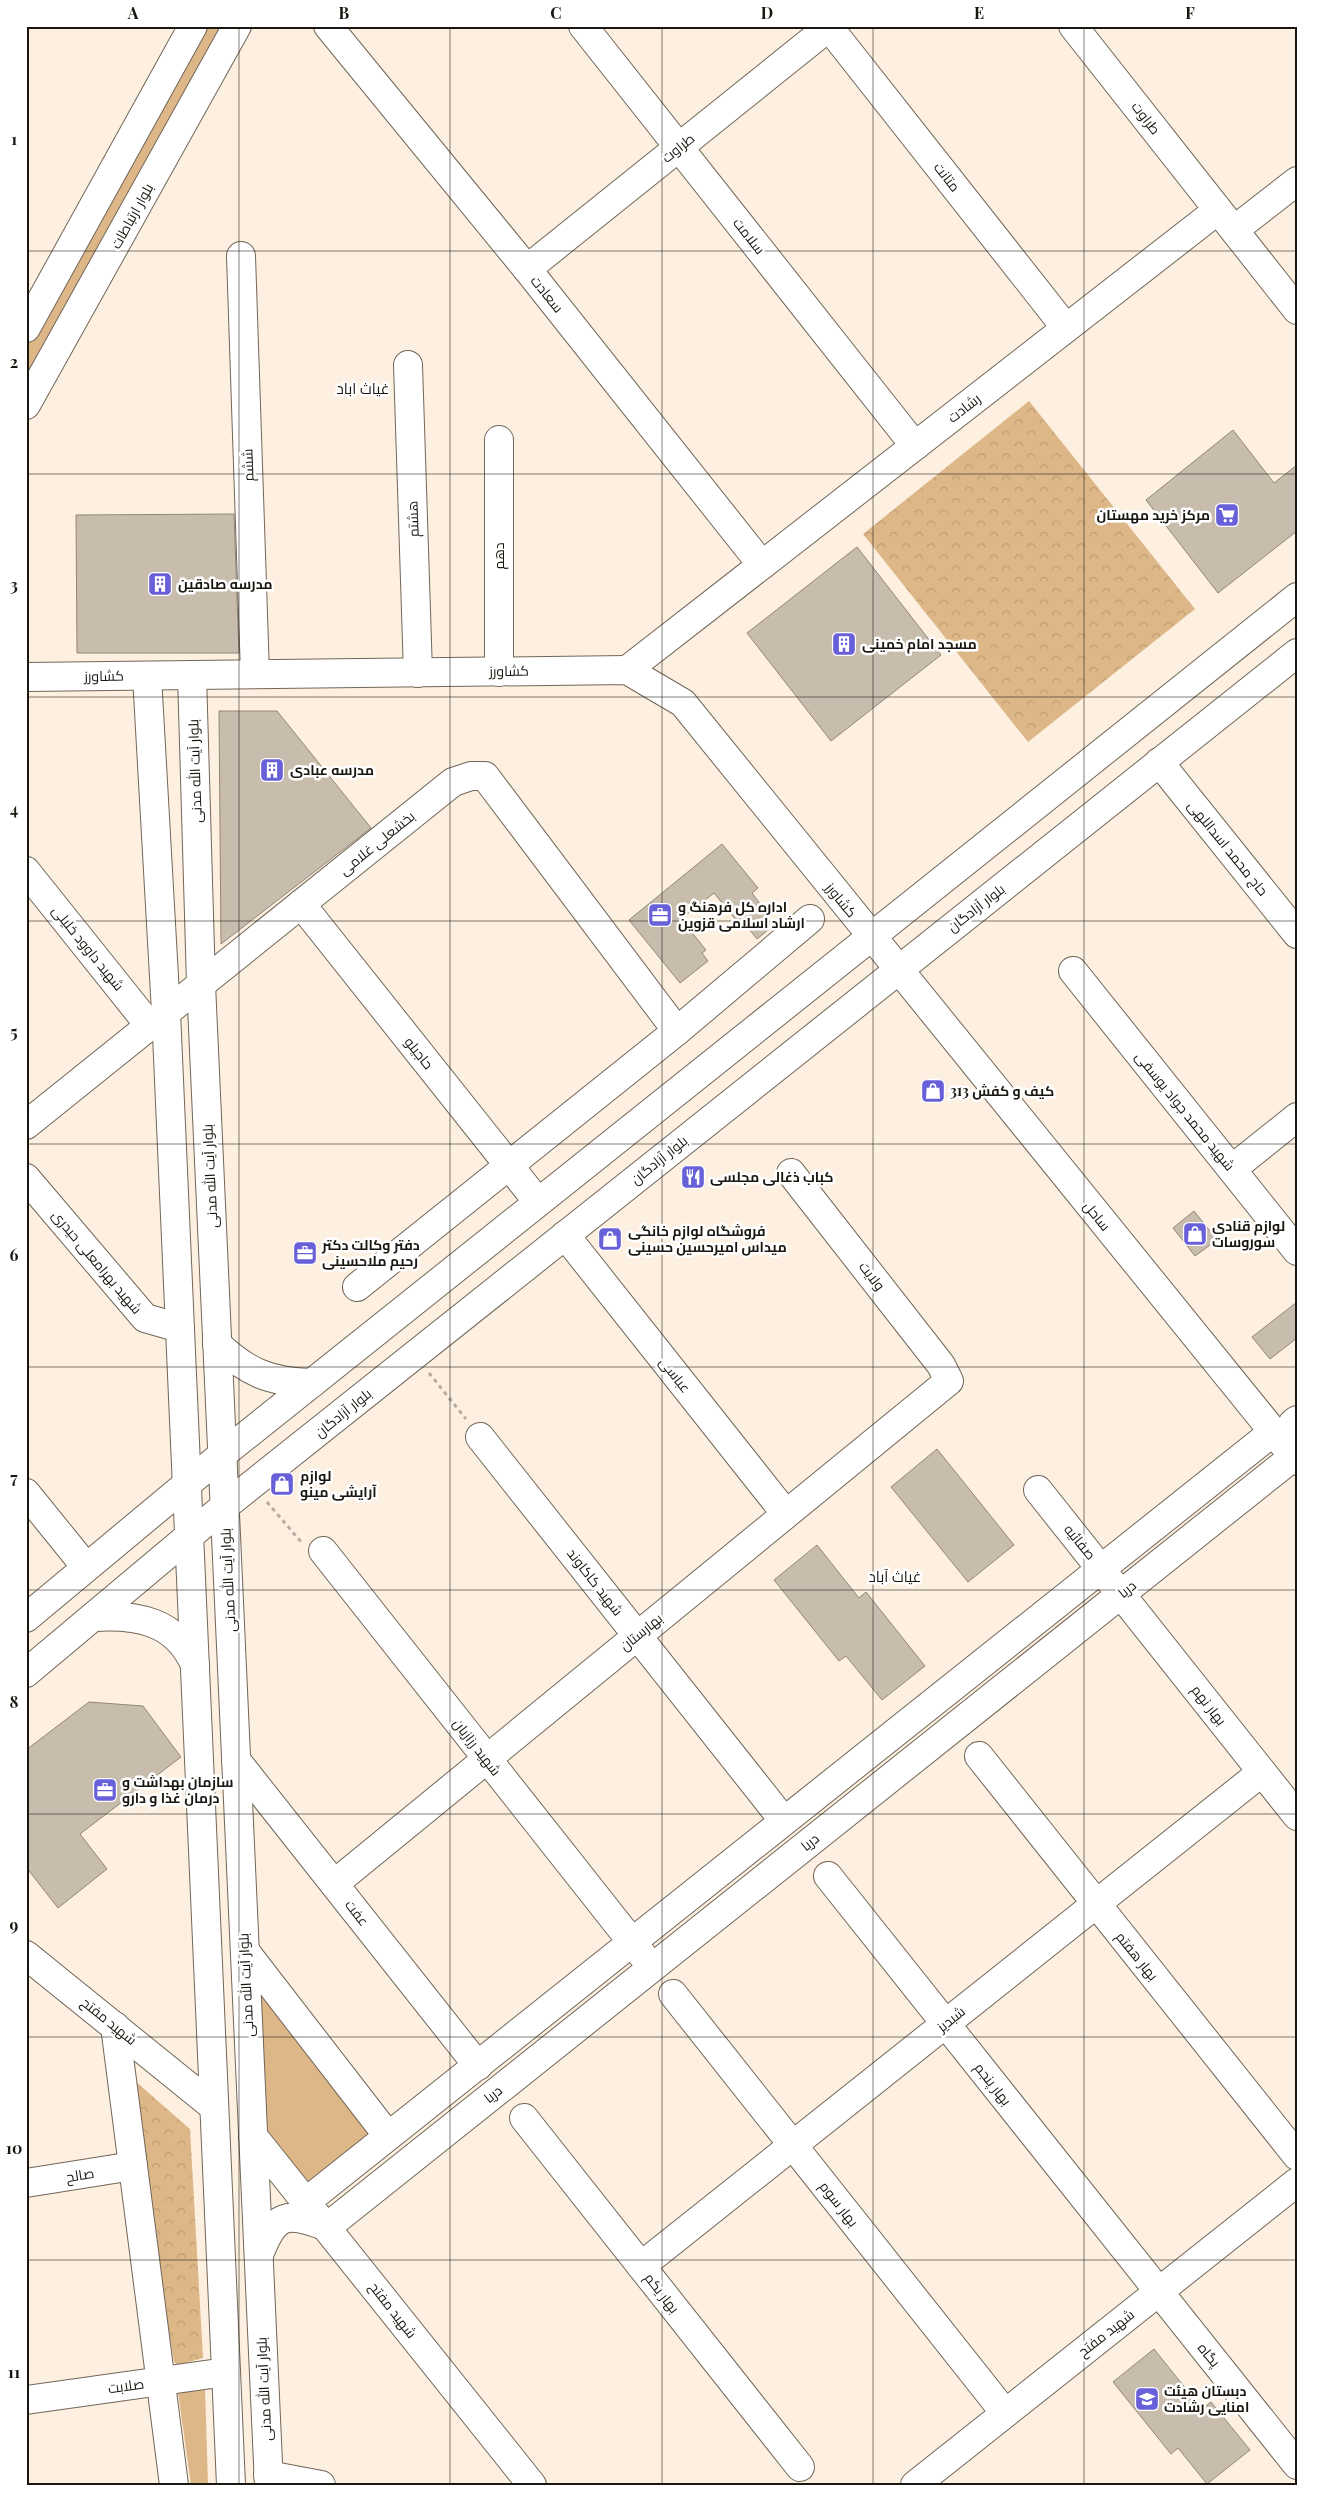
<svg xmlns="http://www.w3.org/2000/svg" width="1323" height="2511" viewBox="0 0 1323 2511" font-family="'Playfair Display',Cairo,serif">
  <defs>
    <pattern id="park-crowns" width="20" height="18" patternUnits="userSpaceOnUse" patternTransform="scale(1.25)"><rect width="20" height="18" fill="#deb788"/><path d="M2 6a3 3 0 1 1 6 0M12 15a3 3 0 1 1 6 0" fill="none" stroke="#be9d74"/></pattern>
  </defs>
  <rect width="100%" height="100%" fill="#fdf0e0"/>
  <g fill="#deb788">
    <polygon points="193,26 237,26 26,405 26,328"/>
    <polygon points="245,1951 388,2136 307,2201 253,2136"/>
    <polygon points="205,2389 208,2485 191,2485 178,2392"/>
  </g>
  <g fill="url(#park-crowns)">
    <polygon points="1029,401 1195,609 1028,742 863,534"/>
    <polygon points="127,2074 190,2129 203,2358 178,2365 174,2362"/>
  </g>
  <g fill="#c8bcad" stroke="#928678">
    <polygon points="1233,430 1274,483 1297,465 1297,531 1218,593 1146,500"/>
    <polygon points="234,514 239,653 77,653 76,515"/>
    <polygon points="857,547 941,655 831,741 747,633"/>
    <polygon points="219,711 277,711 371,828 221,944"/>
    <polygon points="722,844 758,888 752,893 764,909 761,911 773,926 757,939 744,923 741,926 714,893 681,919 706,950 702,953 708,961 680,983 629,920"/>
    <polygon points="1194,1211 1217,1240 1195,1256 1173,1228"/>
    <polygon points="1297,1302 1297,1338 1270,1359 1252,1337"/>
    <polygon points="937,1449 1014,1545 968,1582 891,1487"/>
    <polygon points="817,1545 859,1598 866,1592 925,1666 882,1700 846,1656 839,1661 774,1580"/>
    <polygon points="89,1702 143,1706 181,1757 80,1834 107,1869 58,1908 26,1867 26,1750"/>
    <polygon points="1154,2349 1202,2409 1211,2402 1250,2450 1207,2484 1178,2448 1171,2454 1113,2382"/>
  </g>
  <g fill="none" stroke-linecap="round" stroke-linejoin="round">
    <defs>
      <g id="minor">
        <polyline points="328,26 527,269 762,565"/>
        <polyline points="583,26 915,446"/>
        <polyline points="828,26 1066,328"/>
        <polyline points="1073,26 1297,310"/>
        <polyline points="1234,230 1297,181"/>
        <polyline points="241,256 255,674"/>
        <polyline points="527,269 830,26"/>
        <polyline points="26,328 193,26"/>
        <polyline points="408,365 418,673"/>
        <polyline points="26,405 237,26"/>
        <polyline points="499,440 499,672"/>
        <polyline points="627,670 1218,210"/>
        <polyline points="192,675 201,984 269,2485"/>
        <polyline points="147,676 166,1012 231,2485"/>
        <polyline points="26,677 627,670 683,703 1297,1461"/>
        <polyline points="1159,762 1297,934"/>
        <polyline points="26,871 150,1026"/>
        <polyline points="301,904 538,1202"/>
        <polyline points="1073,971 1297,1251"/>
        <polyline points="26,1125 453,782 471,776 485,776 677,1031"/>
        <polyline points="1232,1169 1297,1117"/>
        <polyline points="26,1178 145,1318 180,1328"/>
        <polyline points="565,1235 786,1514"/>
        <polyline points="357,1287 677,1031 810,919"/>
        <polyline points="1293,1423 1297,1420"/>
        <polyline points="480,1437 784,1821"/>
        <polyline points="1038,1490 1297,1816"/>
        <polyline points="26,1493 86,1567"/>
        <polyline points="323,1551 643,1956"/>
        <polyline points="979,1756 1297,2156"/>
        <polyline points="236,1760 478,2066"/>
        <polyline points="828,1876 1297,2465"/>
        <polyline points="334,1884 949,1381 941,1365 791,1173"/>
        <polyline points="245,1951 388,2136"/>
        <polyline points="26,1955 214,2107"/>
        <polyline points="673,1994 1005,2413"/>
        <polyline points="115,2026 174,2485"/>
        <polyline points="524,2118 800,2467"/>
        <polyline points="253,2136 532,2485"/>
        <polyline points="26,2183 133,2166"/>
        <polyline points="307,2201 1273,1432"/>
        <path d="M 259,2255 C 275,2213 286,2211 327,2227 L 1293,1457"/>
        <polyline points="641,2266 1262,1772"/>
        <polyline points="26,2400 226,2372"/>
        <polyline points="268,2475 321,2485"/>
        <polyline points="915,2485 1297,2182"/>
      </g>
      <g id="major">
        <path d="M 217,1344 C 248,1373 270,1382 312,1383"/>
        <path d="M 93,1617 C 137,1614 176,1621 195,1665"/>
        <polyline points="26,1618 223,1454 1297,597"/>
        <polyline points="26,1673 225,1506 1297,653"/>
      </g>
    </defs>
    <use href="#minor" stroke="#716659" stroke-width="30"/>
    <use href="#major" stroke="#716659" stroke-width="30"/>
    <g stroke="#b7ada0" stroke-width="3" stroke-dasharray="4 4" stroke-linecap="butt">
      <polyline points="429,1373 466,1419"/>
      <polyline points="267,1502 302,1543"/>
    </g>
    <use href="#minor" stroke="#fff" stroke-width="28"/>
    <use href="#major" stroke="#fff" stroke-width="28"/>
  </g>
  <path fill="none" stroke="#1a1610" stroke-width="1" stroke-opacity="0.55" d="M 239,26 L 239,2485M 450,26 L 450,2485M 662,26 L 662,2485M 873,26 L 873,2485M 1084,26 L 1084,2485M 26,251 L 1297,251M 26,474 L 1297,474M 26,697 L 1297,697M 26,921 L 1297,921M 26,1144 L 1297,1144M 26,1367 L 1297,1367M 26,1590 L 1297,1590M 26,1814 L 1297,1814M 26,2037 L 1297,2037M 26,2260 L 1297,2260"/>
  <defs>
    <symbol id="supermarket-square" viewBox="-11 -11 22 22"><rect x="-9" y="-9" width="18" height="18" rx="4" fill="#6860d9" stroke="#fff"/><path d="M-6-5.5h2.5l.6 2H6L4.5 2H-2.5L-4.4-4H-6ZM-1.5 3.2a1.3 1.3 0 1 0 .1 0ZM3 3.2a1.3 1.3 0 1 0 .1 0Z" fill="#fff"/></symbol>
    <symbol id="building-square" viewBox="-11 -11 22 22"><rect x="-9" y="-9" width="18" height="18" rx="4" fill="#6860d9" stroke="#fff"/><path d="M-4-6H4V6H1V3H-1V6H-4ZM-2.5-4.3h1.7v1.8h-1.7ZM.8-4.3h1.7v1.8H.8ZM-2.5-1h1.7V.8h-1.7ZM.8-1h1.7V.8H.8Z" fill="#fff"/></symbol>
    <symbol id="office-square" viewBox="-11 -11 22 22"><rect x="-9" y="-9" width="18" height="18" rx="4" fill="#6860d9" stroke="#fff"/><path d="M-6-3h4V-5.5h4V-3h4V5H-6ZM-1-4.5V-3h2v-1.5ZM-6 0V1H6V0Z" fill="#fff"/></symbol>
    <symbol id="shop-square" viewBox="-11 -11 22 22"><rect x="-9" y="-9" width="18" height="18" rx="4" fill="#6860d9" stroke="#fff"/><path d="M-5-2.5h2.3a2.7 3.5 0 0 1 5.4 0H5L5.5 6h-11ZM-1.5-2.5h3a1.5 2.3 0 0 0-3 0Z" fill="#fff"/></symbol>
    <symbol id="restaurant-square" viewBox="-11 -11 22 22"><rect x="-9" y="-9" width="18" height="18" rx="4" fill="#6860d9" stroke="#fff"/><path d="M-5-6h1v4h1v-4h1v4h1v-4h1v5L-1.5 .5V6h-2V.5L-5-1ZM5-6V6H3V1.5H1.5Q1.5-4 5-6Z" fill="#fff"/></symbol>
    <symbol id="school-square" viewBox="-11 -11 22 22"><rect x="-9" y="-9" width="18" height="18" rx="4" fill="#6860d9" stroke="#fff"/><path d="M0-5L7-2L0 1L-7-2ZM-4 1L0 2.5L4 1V4Q0 6-4 4Z" fill="#fff"/></symbol>
  </defs>
  <g fill-rule="evenodd">
    <use href="#supermarket-square" x="1213" y="501" width="28" height="28"/>
    <use href="#building-square" x="146" y="570" width="28" height="28"/>
    <use href="#building-square" x="830" y="630" width="28" height="28"/>
    <use href="#building-square" x="258" y="756" width="28" height="28"/>
    <use href="#office-square" x="646" y="901" width="28" height="28"/>
    <use href="#shop-square" x="919" y="1077" width="28" height="28"/>
    <use href="#restaurant-square" x="679" y="1163" width="28" height="28"/>
    <use href="#shop-square" x="1181" y="1220" width="28" height="28"/>
    <use href="#shop-square" x="596" y="1225" width="28" height="28"/>
    <use href="#office-square" x="291" y="1239" width="28" height="28"/>
    <use href="#shop-square" x="268" y="1470" width="28" height="28"/>
    <use href="#office-square" x="91" y="1776" width="28" height="28"/>
    <use href="#school-square" x="1133" y="2385" width="28" height="28"/>
  </g>
  <g text-anchor="middle" stroke-width="5" stroke-linejoin="round" paint-order="stroke">
    <g font-size="14" fill="#1a1610" stroke="#fff">
      <text transform="translate(1146 118) rotate(52)" y="5">طراوت</text>
      <text transform="translate(678 148) rotate(-39)" y="5">طراوت</text>
      <text transform="translate(947 177) rotate(52)" y="5">متانت</text>
      <text transform="translate(132 216) rotate(-61)" y="5">بلوار ارتباطات</text>
      <text transform="translate(749 236) rotate(52)" y="5">سلامت</text>
      <text transform="translate(547 294) rotate(51)" y="5">سعادت</text>
      <text transform="translate(964 408) rotate(-38)" y="5">رشادت</text>
      <text transform="translate(248 465) rotate(-92)" y="5">ششم</text>
      <text transform="translate(413 519) rotate(-92)" y="5">هشتم</text>
      <text transform="translate(499 556) rotate(-90)" y="5">دهم</text>
      <text transform="translate(509 671) rotate(-1)" y="5">کشاورز</text>
      <text transform="translate(104 676) rotate(-1)" y="5">کشاورز</text>
      <text transform="translate(195 771) rotate(-92)" y="5">بلوار آیت الله مدنی</text>
      <text transform="translate(377 843) rotate(-39)" y="5">بخشعلی غلامی</text>
      <text transform="translate(1228 848) rotate(51)" y="5">حاج محمد اسداللهی</text>
      <text transform="translate(841 900) rotate(51)" y="5">کشاورز</text>
      <text transform="translate(976 908) rotate(-38)" y="5">بلوار آزادگان</text>
      <text transform="translate(88 948) rotate(51)" y="5">شهید داوود خلیلی</text>
      <text transform="translate(419 1053) rotate(51)" y="5">حاجیلو</text>
      <text transform="translate(1185 1111) rotate(51)" y="5">شهید محمد جواد یوسفی</text>
      <text transform="translate(659 1160) rotate(-39)" y="5">بلوار آزادگان</text>
      <text transform="translate(210 1176) rotate(-93)" y="5">بلوار آیت الله مدنی</text>
      <text transform="translate(1097 1216) rotate(51)" y="5">ساحل</text>
      <text transform="translate(97 1262) rotate(50)" y="5">شهید بهرامعلی حیدری</text>
      <text transform="translate(872 1276) rotate(52)" y="5">ولایت</text>
      <text transform="translate(675 1375) rotate(52)" y="5">عباسی</text>
      <text transform="translate(343 1413) rotate(-39)" y="5">بلوار آزادگان</text>
      <text transform="translate(1080 1542) rotate(51)" y="5">صفائیه</text>
      <text transform="translate(228 1580) rotate(-93)" y="5">بلوار آیت الله مدنی</text>
      <text transform="translate(595 1582) rotate(52)" y="5">شهید کاکاوند</text>
      <text transform="translate(1127 1589) rotate(-39)" y="5">دریا</text>
      <text transform="translate(641 1632) rotate(-39)" y="5">بهارستان</text>
      <text transform="translate(1209 1705) rotate(52)" y="5">بهار نهم</text>
      <text transform="translate(477 1747) rotate(52)" y="5">شهید رزازیان</text>
      <text transform="translate(810 1842) rotate(-39)" y="5">دریا</text>
      <text transform="translate(357 1913) rotate(52)" y="5">عفت</text>
      <text transform="translate(1137 1956) rotate(51)" y="5">بهار هفتم</text>
      <text transform="translate(246 1985) rotate(-93)" y="5">بلوار آیت الله مدنی</text>
      <text transform="translate(951 2019) rotate(-39)" y="5">شبدیز</text>
      <text transform="translate(109 2021) rotate(39)" y="5">شهید مفتح</text>
      <text transform="translate(993 2084) rotate(52)" y="5">بهار پنجم</text>
      <text transform="translate(493 2094) rotate(-39)" y="5">دریا</text>
      <text transform="translate(80 2175) rotate(-9)" y="5">صالح</text>
      <text transform="translate(839 2204) rotate(52)" y="5">بهار سوم</text>
      <text transform="translate(662 2293) rotate(52)" y="5">بهار یکم</text>
      <text transform="translate(393 2310) rotate(52)" y="5">شهید مفتح</text>
      <text transform="translate(1106 2333) rotate(-38)" y="5">شهید مفتح</text>
      <text transform="translate(1209 2355) rotate(51)" y="5">پگاه</text>
      <text transform="translate(126 2386) rotate(-8)" y="5">صلابت</text>
      <text transform="translate(264 2389) rotate(-93)" y="5">بلوار آیت الله مدنی</text>
    </g>
    <g font-size="14" font-weight="bold" fill="#1a1610" stroke="#fff" text-anchor="start">
      <text x="1210" y="520" text-anchor="end">مرکز خرید مهستان</text>
      <text x="178" y="589">مدرسه صادقین</text>
      <text x="862" y="649">مسجد امام خمینی</text>
      <text x="290" y="775">مدرسه عبادی</text>
      <text x="678" y="912">اداره کل فرهنگ و<tspan x="678" dy="16">ارشاد اسلامی قزوین</tspan></text>
      <text x="950" y="1096">کیف و کفش 313</text>
      <text x="710" y="1182">کباب ذغالی مجلسی</text>
      <text x="1212" y="1231">لوازم قنادی<tspan x="1212" dy="16">سوروسات</tspan></text>
      <text x="628" y="1236">فروشگاه لوازم خانگی<tspan x="628" dy="16">میداس امیرحسین حسینی</tspan></text>
      <text x="322" y="1250">دفتر وکالت دکتر<tspan x="322" dy="16">رحیم ملاحسینی</tspan></text>
      <text x="300" y="1481">لوازم<tspan x="300" dy="16">آرایشی مینو</tspan></text>
      <text x="122" y="1787">سازمان بهداشت و<tspan x="122" dy="16">درمان غذا و دارو</tspan></text>
      <text x="1164" y="2396">دبستان هیئت<tspan x="1164" dy="16">امنایی رشادت</tspan></text>
    </g>
    <g font-size="15" fill="#1a1610" stroke="#fff">
      <text x="363" y="394">غیاث اباد</text>
      <text x="895" y="1582">غیاث آباد</text>
    </g>
  </g>
  <rect width="1323" height="2511" fill="none" stroke="#ffffff" stroke-width="55"/>
  <rect x="28" y="28" width="1268" height="2456" fill="none" stroke="#1a1610" stroke-width="2"/>
  <g font-size="16" text-anchor="middle" font-weight="bold" fill="#1a1610">
    <text x="133" y="19">A</text>
    <text x="344" y="19">B</text>
    <text x="556" y="19">C</text>
    <text x="767" y="19">D</text>
    <text x="979" y="19">E</text>
    <text x="1190" y="19">F</text>
    <text x="14" y="145">1</text>
    <text x="14" y="368">2</text>
    <text x="14" y="591">3</text>
    <text x="14" y="815">4</text>
    <text x="14" y="1038">5</text>
    <text x="14" y="1261">6</text>
    <text x="14" y="1484">7</text>
    <text x="14" y="1708">8</text>
    <text x="14" y="1931">9</text>
    <text x="14" y="2154">10</text>
    <text x="14" y="2378">11</text>
  </g>
</svg>
